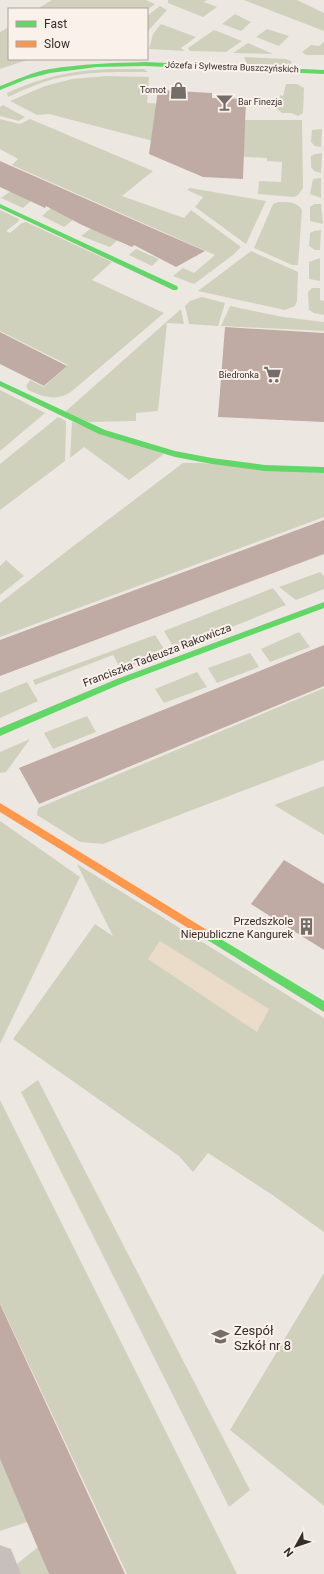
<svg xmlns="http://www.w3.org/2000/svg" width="324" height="1574" viewBox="0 0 324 1574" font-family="Roboto,sans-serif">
  <rect width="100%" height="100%" fill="#ede7e2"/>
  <g fill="#d0d1bd">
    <polygon points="52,0 146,0 155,4 147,10 37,9"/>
    <polygon points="168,0 207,0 204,2 217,7 203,17 168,3"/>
    <polygon points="244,0 297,0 324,13 324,31"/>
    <polygon points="160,6 167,10 147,32 147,16"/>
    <polygon points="235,14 251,22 241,31 222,24"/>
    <polygon points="161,24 196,37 181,48 185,51 149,49 153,34"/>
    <polygon points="9,27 9,59 30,59 0,69 0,32"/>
    <polygon points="267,29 289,36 279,46 256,37"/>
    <polygon points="214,30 242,41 226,52 190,51 188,48"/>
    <polygon points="324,42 324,55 306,55 302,52 311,45 319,46"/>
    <polygon points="248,43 273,54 233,53"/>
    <polygon points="244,57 286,59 291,61 292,63 288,65 247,64"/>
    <path d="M 109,69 L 144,69 L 148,72 C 122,72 95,71 69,76 C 47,79 28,88 8,97 L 7,93 C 43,77 69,71 109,69 Z"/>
    <polygon points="107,76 149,77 147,103 171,104 220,120 302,120 303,188 298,195 294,197 258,194 259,181 281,182 282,162 267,161 267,158 207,155 49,114 37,115 10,101 45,86 72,79"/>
    <polygon points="286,84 297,84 304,88 303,113 298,116 291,113 282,113 268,102 279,102 280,95 283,96"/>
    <polygon points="3,105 25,117 19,121 0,116 0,107"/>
    <polygon points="0,119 20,124 30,119 153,171 122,196 184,218 191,210 241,247 233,255 194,284 173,276 183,268 194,273 215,255 12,165 18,159 0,149"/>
    <polygon points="322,129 321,147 315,146 311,142 312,130"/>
    <polygon points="322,153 321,173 314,171 311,167 311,156 315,154"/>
    <polygon points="321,178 321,198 310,194 313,179"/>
    <polygon points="190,188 266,201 246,244 195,207 203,197 187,190"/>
    <polygon points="11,191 32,200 23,208 1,198"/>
    <path d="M 278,202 C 287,202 297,201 302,210 L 298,265 L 292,265 L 254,248 L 273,204 Z"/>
    <polygon points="314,204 321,204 323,224 310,221 310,207"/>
    <polygon points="51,208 74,219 64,227 42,216"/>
    <path d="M 0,210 L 19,219 L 18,222 L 6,231 L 10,233 L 22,223 L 26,222 L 112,262 L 92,280 L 164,313 L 72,391 C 57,402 44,397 28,390 L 26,386 L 30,380 L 44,387 L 68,365 L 0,331 Z"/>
    <polygon points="93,227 119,239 110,247 81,236"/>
    <polygon points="321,230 320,250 315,250 309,246 310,233 314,231"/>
    <polygon points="136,249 159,259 152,266 129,255"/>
    <polygon points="251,251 298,272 297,301 295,306 285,310 198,291"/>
    <polygon points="320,258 320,281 309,279 309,262"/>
    <polygon points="312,288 320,288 320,300 324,301 324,315 314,313 309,310 308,292"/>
    <polygon points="202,297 225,303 218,326 189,324 185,306 190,301"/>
    <polygon points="230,306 283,317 324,322 324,331 221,326"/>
    <polygon points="181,309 184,324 167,323 158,411 136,413 136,421 89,422 65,412"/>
    <polygon points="0,390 45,413 0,451"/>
    <polygon points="58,417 66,421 65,461 0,510 0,464"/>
    <polygon points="72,422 164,454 129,480 84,447 70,458"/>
    <polygon points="183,463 201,463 324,473 324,517 0,637 0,603 76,544"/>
    <polygon points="6,560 24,576 0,595 0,566"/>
    <polygon points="320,572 324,576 324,589 296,600 279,587"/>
    <polygon points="273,588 286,605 175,650 164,631"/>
    <polygon points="299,632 310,647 270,662 261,649"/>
    <polygon points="155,635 166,652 121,670 113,655 35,685 33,680"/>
    <polygon points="250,653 259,667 217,683 208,668"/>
    <polygon points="197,672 207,687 164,703 155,689"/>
    <polygon points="27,682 38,701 0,718 0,693"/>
    <polygon points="324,688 324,760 103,844 80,842 37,815 38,808"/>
    <polygon points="87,716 96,732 53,749 44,733"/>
    <polygon points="30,739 6,772 0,773 0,752"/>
    <polygon points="324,786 324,835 274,805"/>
    <polygon points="0,821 80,877 0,1044"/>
    <polygon points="77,864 324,1018 324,1232 271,1194 208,1153 193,1172 179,1156 13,1039 95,924 113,936"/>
    <polygon points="38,1080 250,1490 229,1507 21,1092"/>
    <polygon points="0,1100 237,1574 127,1574 0,1303"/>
    <polygon points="324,1273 324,1506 230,1430"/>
    <polygon points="0,1459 27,1522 0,1531"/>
    <polygon points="38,1547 49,1574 14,1574 12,1568"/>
  </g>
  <polygon fill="#ebdcca" points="160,941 269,1009 257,1032 148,959"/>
  <g fill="#bfaaa4">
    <polygon points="158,90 212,93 212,98 246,99 243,179 203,177 149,154"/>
    <polygon points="0,161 161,232 205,251 176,267 134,245 132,247 82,225 46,206 45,208 0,187"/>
    <polygon points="225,327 324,333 324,422 218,417"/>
    <polygon points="0,332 67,366 44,386 0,364"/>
    <polygon points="324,520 324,554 0,676 0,640"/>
    <polygon points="324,645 324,686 39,804 19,768"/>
    <polygon points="284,860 324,884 324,950 251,904"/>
    <polygon points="0,1304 125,1574 49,1574 0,1459"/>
  </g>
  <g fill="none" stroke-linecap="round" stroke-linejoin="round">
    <polygon fill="#c6bfbb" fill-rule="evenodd" points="0,1545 11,1549 21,1574 0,1574"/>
    <g fill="#63d668" fill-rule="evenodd">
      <path d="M 145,62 L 324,70 L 324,74 L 145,66 L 97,67 L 50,73 L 27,79 L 0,90 L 0,86 C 16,80 33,72 50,69 C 81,64 113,63 145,62 Z"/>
      <polygon points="0,204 177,286 178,288 177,290 173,290 0,208"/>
      <polygon points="0,381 105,430 175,451 212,458 265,465 324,467 324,473 265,471 212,464 175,457 99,434 0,386"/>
      <polygon points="324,602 324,608 123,683 0,736 0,728 117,679"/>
      <polygon points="204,929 324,1001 324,1012 201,936 199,933 201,930"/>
    </g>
    <polygon fill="#ff974d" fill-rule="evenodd" points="0,803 207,930 209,933 207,936 204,937 201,936 0,812"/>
  </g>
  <defs>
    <symbol id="shop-bare" viewBox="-9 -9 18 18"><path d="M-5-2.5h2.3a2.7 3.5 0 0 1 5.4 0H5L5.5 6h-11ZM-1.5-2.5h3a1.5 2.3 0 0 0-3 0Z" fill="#766d6a" stroke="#f9f1ea" stroke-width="2.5" paint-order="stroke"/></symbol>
    <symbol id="bar-bare" viewBox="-9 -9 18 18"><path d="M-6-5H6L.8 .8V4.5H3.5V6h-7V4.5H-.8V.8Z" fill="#766d6a" stroke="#f9f1ea" stroke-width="2.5" paint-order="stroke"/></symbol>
    <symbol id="supermarket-bare" viewBox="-9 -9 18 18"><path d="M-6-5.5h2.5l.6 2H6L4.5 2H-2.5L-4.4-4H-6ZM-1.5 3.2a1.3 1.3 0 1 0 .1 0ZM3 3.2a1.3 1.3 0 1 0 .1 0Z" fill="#766d6a" stroke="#f9f1ea" stroke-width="2.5" paint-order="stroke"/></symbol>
    <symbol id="building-bare" viewBox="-9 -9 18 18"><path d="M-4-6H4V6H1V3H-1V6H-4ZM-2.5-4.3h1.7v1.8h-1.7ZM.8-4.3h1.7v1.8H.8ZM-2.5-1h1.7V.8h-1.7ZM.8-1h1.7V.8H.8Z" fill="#766d6a" stroke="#f9f1ea" stroke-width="2.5" paint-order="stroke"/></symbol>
    <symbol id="school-bare" viewBox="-9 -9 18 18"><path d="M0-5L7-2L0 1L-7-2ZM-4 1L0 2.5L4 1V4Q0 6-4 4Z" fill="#766d6a" stroke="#f9f1ea" stroke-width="2.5" paint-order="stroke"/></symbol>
  </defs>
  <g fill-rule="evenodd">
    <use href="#shop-bare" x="166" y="78" width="25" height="25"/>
    <use href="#bar-bare" x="212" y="90" width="25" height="25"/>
    <use href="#supermarket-bare" x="260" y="362" width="25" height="25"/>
    <use href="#building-bare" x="294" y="914" width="25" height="25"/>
    <use href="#school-bare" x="208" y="1324" width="25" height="25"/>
  </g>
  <g text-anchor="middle" stroke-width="4" stroke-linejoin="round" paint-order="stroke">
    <g font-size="9" fill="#362c29" stroke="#f9f1ea">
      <text transform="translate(232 67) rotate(2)" y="3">Józefa i Sylwestra Buszczyńskich</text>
    </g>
    <g font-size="9" fill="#362c29" stroke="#f9f1ea" text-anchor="end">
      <text x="166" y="93">Tomot</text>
      <text x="238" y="105" text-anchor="start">Bar Finezja</text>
      <text x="259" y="378">Biedronka</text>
    </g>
    <g font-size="11" fill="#362c29" stroke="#f9f1ea">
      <text transform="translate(157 655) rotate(-21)" y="4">Franciszka Tadeusza Rakowicza</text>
    </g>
    <g font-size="11" fill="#362c29" stroke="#f9f1ea" text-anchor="end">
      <text x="293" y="925">Przedszkole<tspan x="293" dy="13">Niepubliczne Kangurek</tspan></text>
    </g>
    <g font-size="13" fill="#362c29" stroke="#f9f1ea" text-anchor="start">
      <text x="234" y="1335">Zespół<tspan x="234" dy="15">Szkół nr 8</tspan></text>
    </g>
  </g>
  <rect x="8" y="8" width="140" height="52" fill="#f9f1ea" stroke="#aba29d"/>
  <rect x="16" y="21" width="20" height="6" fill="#63d668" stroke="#aba29d"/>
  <text x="44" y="28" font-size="12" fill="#362c29">Fast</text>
  <rect x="16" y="41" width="20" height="6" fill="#ff974d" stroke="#aba29d"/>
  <text x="44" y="48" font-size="12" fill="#362c29">Slow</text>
  <g transform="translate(296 1546) rotate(230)" stroke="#f9f1ea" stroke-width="3" paint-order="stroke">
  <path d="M0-3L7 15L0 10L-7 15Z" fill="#362c29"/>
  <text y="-6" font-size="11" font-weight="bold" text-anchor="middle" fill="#362c29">N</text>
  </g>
</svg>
